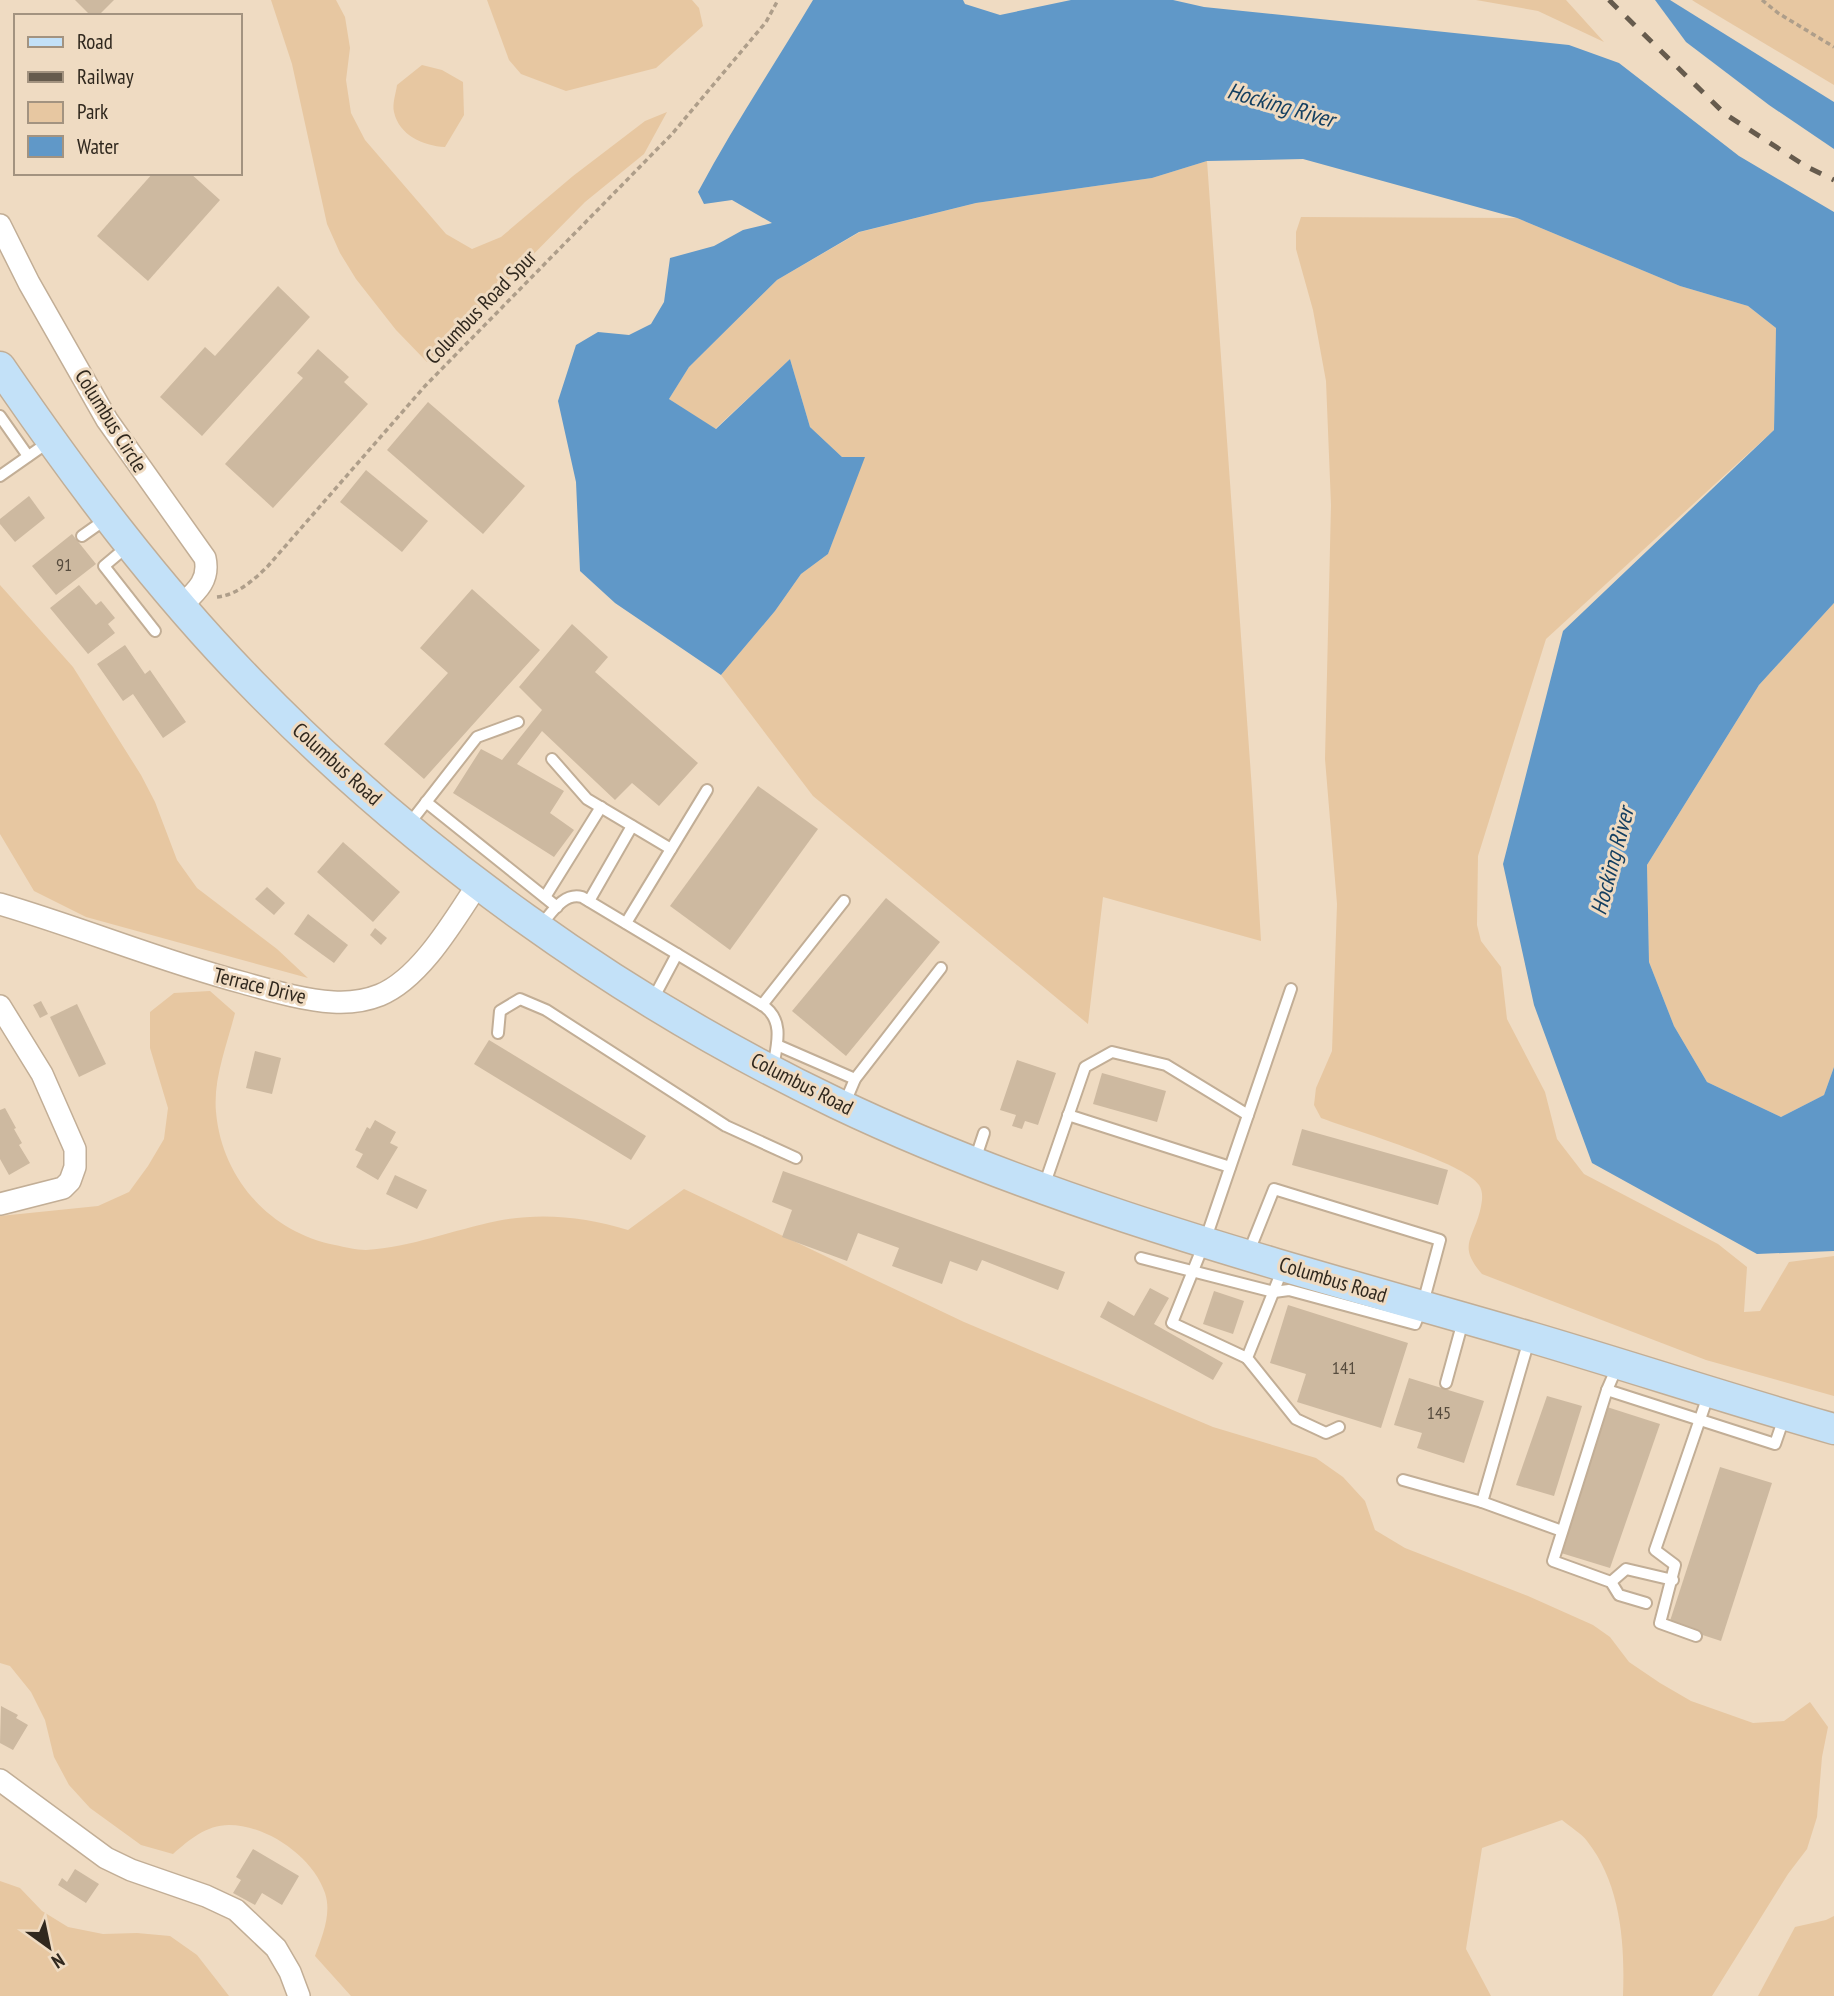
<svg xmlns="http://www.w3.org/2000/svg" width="1834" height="1996" viewBox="0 0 1834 1996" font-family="'PT Sans Narrow',sans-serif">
  <rect width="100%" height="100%" fill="#efdbc2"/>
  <g fill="#e7c7a1">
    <polygon points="271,0 336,0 345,17 350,48 346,80 351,113 365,140 446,234 472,249 501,237 573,176 645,121 667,112 644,154 585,202 427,362 396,330 356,279 340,253 327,224 292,64"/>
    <polygon points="487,0 692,0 699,8 703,26 656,68 566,91 521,74 509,60"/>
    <polygon points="1476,0 1566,0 1604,42 1538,11"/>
    <polygon points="1692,0 1834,0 1834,85 1695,2"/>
    <path d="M 422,65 L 442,70 L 463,82 L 464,115 L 445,147 C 423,146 399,135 394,112 C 392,104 396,93 397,85 Z"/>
    <polygon points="1207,161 1252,790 1261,941 1103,897 1088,1024 813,796 721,675 775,611 801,574 828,554 864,457 842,457 810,427 790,359 715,429 669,399 689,367 777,280 860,232 976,203 1152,178"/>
    <path d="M 1301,217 L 1517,218 L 1680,286 L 1748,306 L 1776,328 L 1774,430 L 1546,639 L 1478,856 L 1477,925 L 1481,941 L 1501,967 L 1507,1019 L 1545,1092 L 1557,1139 L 1584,1174 L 1718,1244 L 1747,1267 L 1744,1312 L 1760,1311 L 1789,1262 L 1834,1256 L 1834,1396 L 1706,1360 L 1482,1274 C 1458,1246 1472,1241 1480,1211 C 1482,1202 1484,1193 1479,1185 C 1466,1163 1350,1129 1321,1118 L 1314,1105 L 1316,1088 L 1332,1051 L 1337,904 L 1325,759 L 1331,505 L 1326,381 L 1313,310 L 1296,249 L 1296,232 Z"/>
    <polygon points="0,585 73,667 141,775 155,802 177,860 197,888 277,949 308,978 86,917 34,891 0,834"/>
    <polygon points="1834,603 1834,1067 1824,1095 1781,1117 1707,1082 1674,1026 1649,962 1647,865 1759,685"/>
    <path d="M 210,991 L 235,1013 C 227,1045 213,1079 216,1112 C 222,1179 270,1232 335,1245 C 345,1247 356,1250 366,1250 C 412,1247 453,1230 497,1221 C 542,1212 585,1217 628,1230 L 684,1189 L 964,1322 L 1213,1427 L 1316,1458 L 1343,1477 L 1365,1501 L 1375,1530 L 1405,1548 L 1528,1596 L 1593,1625 L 1610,1637 L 1629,1662 L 1660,1683 L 1691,1701 L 1753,1723 L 1784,1721 L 1810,1702 L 1828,1727 L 1822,1757 L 1817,1817 L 1807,1849 L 1788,1874 L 1712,1996 L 1623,1996 C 1625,1944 1621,1884 1587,1841 C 1581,1833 1570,1827 1562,1820 L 1482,1848 L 1466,1949 L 1491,1996 L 351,1996 L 315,1956 C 322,1937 332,1914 325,1893 C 313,1857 267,1825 229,1825 C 206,1825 189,1840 173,1854 L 141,1845 L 90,1808 L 69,1785 L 54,1757 L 45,1720 L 31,1692 L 10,1666 L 0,1663 L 0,1216 L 98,1206 L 129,1192 L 148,1166 L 164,1139 L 168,1108 L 150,1048 L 150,1012 L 174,993 Z"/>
    <polygon points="0,1881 20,1888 42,1911 68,1927 103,1934 137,1933 170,1936 197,1955 229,1996 0,1996"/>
    <polygon points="1834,1916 1834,1996 1758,1996 1795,1927 1826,1920"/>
  </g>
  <g fill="#6098c8">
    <path d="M 813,0 L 963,0 L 965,4 L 1000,15 L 1071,0 L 1173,0 L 1204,7 L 1569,45 L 1619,63 L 1739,156 L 1834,212 L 1834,603 L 1759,685 L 1647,865 L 1649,962 L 1674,1026 L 1707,1082 L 1781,1117 L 1824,1095 L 1834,1067 L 1834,1251 L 1757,1254 L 1592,1163 L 1534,1005 L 1503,864 L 1563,631 L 1774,430 L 1776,328 L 1748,306 L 1680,286 L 1517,218 L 1303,159 L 1207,161 L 1152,178 L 976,203 L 859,232 L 777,280 L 689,367 L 669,399 L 716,429 L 790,359 L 810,427 L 842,457 L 865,457 L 828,554 L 801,574 L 775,611 L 721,675 L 615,603 L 580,571 L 576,482 L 558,401 L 576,345 L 598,332 L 629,335 L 651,324 L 664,302 L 670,258 L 714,246 L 743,230 L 772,223 L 732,200 L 704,204 L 698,192 C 733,126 775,64 813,0 Z"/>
    <polygon points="1655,0 1670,0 1834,102 1834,149 1769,105 1686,42"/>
  </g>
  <g fill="#cdb9a0">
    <polygon points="75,0 114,0 98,16 91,16"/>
    <polygon points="153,173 190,173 220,200 148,281 97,236"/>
    <polygon points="278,286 310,317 202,436 160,397 205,347 215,356"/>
    <polygon points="318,349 349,377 344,382 368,404 273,508 225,464 303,378 297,373"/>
    <polygon points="428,402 525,486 483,534 387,450"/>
    <polygon points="366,470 428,521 402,552 340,502"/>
    <polygon points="29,496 45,518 15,542 0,524 0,519"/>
    <polygon points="72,534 96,564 56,595 32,566"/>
    <polygon points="79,585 96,605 101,601 115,618 108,624 115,633 88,654 50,608"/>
    <polygon points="472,589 540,650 424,779 384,744 448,673 420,648"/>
    <polygon points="572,624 608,657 595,672 698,763 659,806 632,783 615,800 542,731 517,764 564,791 550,813 574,830 554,857 453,793 481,749 502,760 542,710 519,687"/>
    <polygon points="125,645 145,674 150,670 186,722 163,738 133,694 123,701 97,664"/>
    <polygon points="758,786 818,829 730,950 670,906"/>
    <polygon points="343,842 400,892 373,922 317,872"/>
    <polygon points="267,887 285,903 274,915 255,899"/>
    <polygon points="886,898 940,942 846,1056 792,1011"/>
    <polygon points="308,914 348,945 334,963 294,934"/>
    <polygon points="375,928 387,938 381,945 370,935"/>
    <polygon points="41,1001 48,1014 40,1018 33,1005"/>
    <polygon points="77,1004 106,1064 79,1077 50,1017"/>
    <polygon points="489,1040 646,1136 631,1160 474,1064"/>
    <polygon points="255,1051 281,1058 272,1094 246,1088"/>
    <polygon points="1017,1060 1056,1073 1038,1125 1025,1121 1022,1129 1012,1126 1016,1115 1000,1110"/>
    <polygon points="1102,1073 1166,1091 1157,1122 1093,1104"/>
    <polygon points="5,1108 16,1128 14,1129 22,1143 19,1145 30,1163 9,1175 0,1159 0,1110"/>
    <polygon points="375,1120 396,1132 390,1143 398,1147 378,1180 356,1167 363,1154 355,1150 367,1127 370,1129"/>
    <polygon points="1302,1129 1448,1170 1438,1205 1292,1165"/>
    <polygon points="783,1171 1065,1272 1058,1290 982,1260 977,1271 950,1261 942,1284 892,1266 899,1248 858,1233 847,1261 782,1237 792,1210 772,1202"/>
    <polygon points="395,1175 427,1190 417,1209 386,1194"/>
    <polygon points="1150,1288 1169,1298 1154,1324 1223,1363 1213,1380 1100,1317 1108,1301 1134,1316"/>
    <polygon points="1214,1291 1244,1301 1233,1334 1203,1324"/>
    <polygon points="1288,1305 1408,1343 1381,1428 1297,1402 1306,1374 1270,1363"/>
    <polygon points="1409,1378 1484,1401 1464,1463 1417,1448 1422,1433 1394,1425"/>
    <polygon points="1547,1396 1582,1406 1554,1496 1516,1485"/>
    <polygon points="1607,1407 1660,1424 1610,1568 1561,1553"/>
    <polygon points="1720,1467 1772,1483 1721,1641 1669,1624"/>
    <polygon points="1,1706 18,1715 16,1718 28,1725 13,1750 0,1743"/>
    <polygon points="253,1849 299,1876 282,1905 262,1893 255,1905 233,1893 241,1880 236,1877"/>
    <polygon points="75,1869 99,1884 86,1903 58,1885 62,1878 67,1882"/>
  </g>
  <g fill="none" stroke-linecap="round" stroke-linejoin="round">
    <defs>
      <g id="lane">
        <polyline points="0,416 28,456"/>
        <polyline points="0,476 50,441"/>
        <polyline points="82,536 106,519"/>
        <polyline points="129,545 104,566 155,631"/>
        <polyline points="552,759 587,799 671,849"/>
        <polyline points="426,802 557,907"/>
        <polyline points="409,824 477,737 518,722"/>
        <polyline points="545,897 601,807"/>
        <polyline points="589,901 632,826"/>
        <polyline points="626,923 707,790"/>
        <path d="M 540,926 C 551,914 563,892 582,897 L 762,1005 C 785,1019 777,1045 773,1067"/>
        <polyline points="652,1001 677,954"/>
        <polyline points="762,1005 844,901"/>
        <polyline points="498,1033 500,1011 520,999 546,1010 726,1126 796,1158"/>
        <polyline points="777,1045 855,1079"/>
        <polyline points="844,1105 855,1079 941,968"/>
        <polyline points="1068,1115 1230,1167"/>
        <polyline points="975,1160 984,1133"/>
        <polyline points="1044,1186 1085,1067 1112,1052 1166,1065 1248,1115"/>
        <polyline points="1141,1258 1274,1292 1289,1290 1415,1324 1422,1307 1440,1240 1274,1189 1248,1254"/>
        <polyline points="1283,1268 1247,1358 1296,1419 1326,1433 1339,1427"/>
        <polyline points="1247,1358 1172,1323 1205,1241 1291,989"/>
        <polyline points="1617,1367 1607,1390 1553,1561 1611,1582 1619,1595 1646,1603"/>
        <polyline points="1446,1383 1463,1321"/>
        <polyline points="1607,1390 1775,1444 1784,1418"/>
        <polyline points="1403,1480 1482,1502 1562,1531"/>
        <polyline points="1482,1502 1529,1340"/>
        <polyline points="1611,1582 1626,1569 1673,1580"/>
        <polyline points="1696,1636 1660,1623 1675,1565 1655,1550 1709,1393"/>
      </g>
      <g id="street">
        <path d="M 0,225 L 29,283 L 107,420 L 205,558 C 210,580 197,591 181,606"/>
        <path d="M 0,904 C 82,928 161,961 244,983 C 273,991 303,1000 333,1002 C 349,1003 365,1001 380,995 C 421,978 454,920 478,884"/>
        <polyline points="0,1006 42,1074 75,1149 75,1167 70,1181 63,1188 0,1204"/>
        <polyline points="0,1780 106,1858 131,1870 206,1896 236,1910 276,1948 290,1972 299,1996"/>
      </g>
      <path id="secondary" d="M 0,367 C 76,478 157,587 252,684 C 417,854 621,1000 836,1103 C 1056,1208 1296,1269 1530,1337 C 1632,1367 1732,1400 1834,1429"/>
    </defs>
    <use href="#lane" stroke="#c2ae96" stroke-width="14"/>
    <use href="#street" stroke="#c2ae96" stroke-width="24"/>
    <use href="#secondary" stroke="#c2ae96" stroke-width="33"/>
    <g stroke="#ae9e8a" stroke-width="3.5" stroke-dasharray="5 3.5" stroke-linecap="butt">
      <polyline points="1762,0 1778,13 1834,47"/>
      <path d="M 217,597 C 237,595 254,580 268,566 L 425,386 L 672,134 L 766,22 L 778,0"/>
    </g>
    <use href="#lane" stroke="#fff" stroke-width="10"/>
    <use href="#street" stroke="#fff" stroke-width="21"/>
    <use href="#secondary" stroke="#c3e1f8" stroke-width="30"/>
    <polyline stroke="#665b4d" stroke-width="5" stroke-dasharray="12 12" stroke-linecap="butt" points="1609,0 1725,114 1807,167 1834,180"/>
  </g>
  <g text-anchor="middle" stroke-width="6" stroke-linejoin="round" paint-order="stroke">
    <g font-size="18" fill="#574c3e">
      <text x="64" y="571">91</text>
      <text x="1344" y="1374">141</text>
      <text x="1439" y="1419">145</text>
    </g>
    <g font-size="21" fill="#30281e" stroke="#efdbc2">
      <text transform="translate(481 307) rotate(-46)" y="7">Columbus Road Spur</text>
      <text transform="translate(111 421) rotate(58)" y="7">Columbus Circle</text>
      <text transform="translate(337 764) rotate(42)" y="7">Columbus Road</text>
      <text transform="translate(260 986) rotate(14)" y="7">Terrace Drive</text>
      <text transform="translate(802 1084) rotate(27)" y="7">Columbus Road</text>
      <text transform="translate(1333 1280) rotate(17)" y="7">Columbus Road</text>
    </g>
    <g font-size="23" font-style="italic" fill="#143f60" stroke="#efdbc2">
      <text transform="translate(1281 105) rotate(16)" y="8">Hocking River</text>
      <text transform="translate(1612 861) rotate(-75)" y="8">Hocking River</text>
    </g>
  </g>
  <rect x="14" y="14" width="228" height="161" fill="#efdbc2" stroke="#a39380" stroke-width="2"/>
  <rect x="28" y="37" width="35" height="10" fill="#c3e1f8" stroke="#a39380" stroke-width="2"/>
  <text x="77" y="49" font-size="21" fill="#30281e">Road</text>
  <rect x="28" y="72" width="35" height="10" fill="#665b4d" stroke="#a39380" stroke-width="2"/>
  <text x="77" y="84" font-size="21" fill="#30281e">Railway</text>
  <rect x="28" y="102" width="35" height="21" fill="#e7c7a1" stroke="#a39380" stroke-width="2"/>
  <text x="77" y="119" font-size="21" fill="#30281e">Park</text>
  <rect x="28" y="136" width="35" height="21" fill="#6098c8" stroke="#a39380" stroke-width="2"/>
  <text x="77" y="154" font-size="21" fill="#30281e">Water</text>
  <g transform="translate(49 1947) rotate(147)" stroke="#efdbc2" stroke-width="5" paint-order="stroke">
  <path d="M0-5L12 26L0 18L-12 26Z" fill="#30281e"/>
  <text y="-10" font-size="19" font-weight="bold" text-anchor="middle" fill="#30281e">N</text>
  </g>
</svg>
